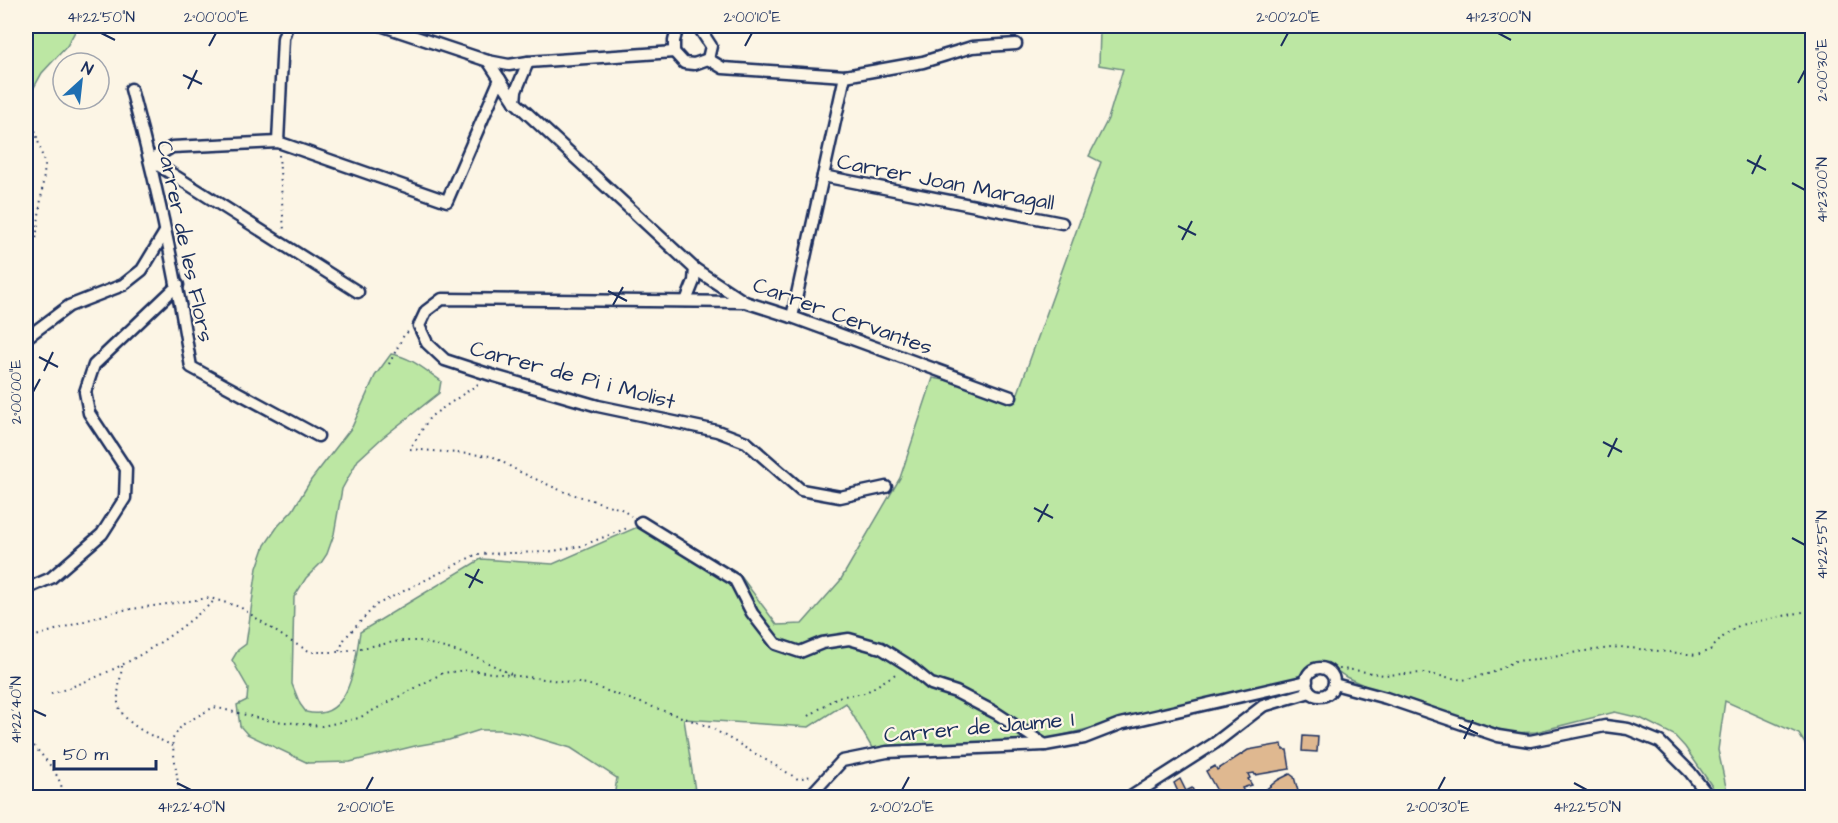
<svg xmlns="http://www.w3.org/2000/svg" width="1838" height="823" viewBox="0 0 1838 823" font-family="'Architects Daughter',sans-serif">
  <rect width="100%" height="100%" fill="#fcf5e5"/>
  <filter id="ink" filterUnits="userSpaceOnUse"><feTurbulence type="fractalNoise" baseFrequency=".0167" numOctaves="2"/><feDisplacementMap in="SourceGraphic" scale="12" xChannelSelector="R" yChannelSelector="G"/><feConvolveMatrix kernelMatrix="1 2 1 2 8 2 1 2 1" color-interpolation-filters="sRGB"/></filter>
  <g filter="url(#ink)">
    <g fill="#bce7a3" stroke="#6c8b80" stroke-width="1.5">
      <polygon points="26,26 78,26 67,46 42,73 26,102"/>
      <path d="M 1097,26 L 1812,26 L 1812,755 L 1799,734 L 1725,701 L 1718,750 L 1728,796 L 1716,792 L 1685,747 L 1674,735 L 1640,718 L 1615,712 L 1536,732 L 1511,733 L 1372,689 L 1346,677 L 1326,663 L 1312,667 L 1294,679 L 1223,694 L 1052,738 L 1019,743 L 872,748 L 846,703 L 809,727 L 684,719 L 696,797 L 614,797 L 617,778 L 571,748 L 524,734 L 502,730 L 480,730 L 449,740 L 415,746 L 350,762 L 308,763 L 247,734 L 240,726 L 237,705 L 247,700 L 248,688 L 232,660 L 238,650 L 246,644 L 257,568 L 265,545 L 278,526 L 293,510 L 311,480 L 352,427 L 375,376 L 391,354 C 411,357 425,370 441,381 L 439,393 L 382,438 L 358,460 L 342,489 L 334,534 L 327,554 L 321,563 L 306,578 L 294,597 L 292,684 L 300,704 L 306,712 C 351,723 355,662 360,632 L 481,559 L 553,564 L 651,521 L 740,575 L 777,625 L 802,624 L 840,581 L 900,478 L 933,378 L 1018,393 L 1101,162 L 1089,156 L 1108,119 L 1123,69 L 1099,65 L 1100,30 Z"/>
    </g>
    <g fill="#dfb890" stroke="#1b2f5e" stroke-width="1.5">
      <polygon points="1303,736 1318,737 1317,752 1302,751"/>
      <polygon points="1282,744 1283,750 1287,750 1290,769 1255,775 1254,773 1248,774 1250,778 1248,779 1252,785 1242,788 1247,798 1221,798 1206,771 1215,766 1217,770 1248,750"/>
      <polygon points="1290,774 1294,777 1298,791 1287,798 1255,798 1278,780"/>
      <polygon points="1180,779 1186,791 1192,788 1197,798 1173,798 1179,794 1174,783"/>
    </g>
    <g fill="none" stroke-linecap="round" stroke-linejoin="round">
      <defs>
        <g id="street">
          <polyline points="383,26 488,61 509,65 528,62 674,52"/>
          <polyline points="678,26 674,41 674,52 684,63 694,64 708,59 723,68 845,76 923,62 972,47 1016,44"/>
          <polyline points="698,26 711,46 708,59"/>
          <polyline points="488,61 515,102 695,269 745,302 792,317 1011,397"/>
          <path d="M 131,89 C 156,181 176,274 191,367 L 318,436"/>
          <polyline points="515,102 516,91 528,62"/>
          <polyline points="278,142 283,38 287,26"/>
          <polyline points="150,160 172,147 278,142 447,201 500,79"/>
          <polyline points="150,160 358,292"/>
          <polyline points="823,176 1062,223"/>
          <polyline points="686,301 694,281 695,269"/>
          <polyline points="745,302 442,299 426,311 419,326 427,343 445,360 491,375 598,406 717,431 746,442 801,490 840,497 886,487"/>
          <polyline points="792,317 845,76"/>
          <polyline points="26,338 69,306 123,285 142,270 165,232"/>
          <polyline points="641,522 735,580 752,613 776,644 800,652 822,643 849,639 881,648 908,665 931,684 956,692 996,713 1045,745"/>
          <polyline points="26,589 51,578 102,534 125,498 126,469 89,413 85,392 94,365 178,285"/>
          <circle cx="1320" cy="682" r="14"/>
          <polyline points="1334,684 1386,698 1498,736 1530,741 1605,726 1628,729 1660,742 1690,772 1710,798"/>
          <polyline points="808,798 842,761 887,752 1045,745 1084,738 1120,724 1307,681"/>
          <polyline points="1129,798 1215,743 1263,706 1310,692"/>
        </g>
      </defs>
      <use href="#street" stroke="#1b2f5e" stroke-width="15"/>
      <g stroke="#1b2f5e" stroke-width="2" stroke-dasharray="1.5 4.5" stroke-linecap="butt">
        <polyline points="26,115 35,130 45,166 36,240 26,255"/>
        <polyline points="279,155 284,231"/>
        <polyline points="389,364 404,335 409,331"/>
        <polyline points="478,384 430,417 410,449 492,456 520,472 562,491 621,509 631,516"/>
        <polyline points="26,639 117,611 210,598 240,607 290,641 311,652 339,652 400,641 420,641 476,657 511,674"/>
        <polyline points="339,651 345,638 376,605 477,554 548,552 581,546 630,527"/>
        <path d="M 122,666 C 121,677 117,692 118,703 C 122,725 155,737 173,746"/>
        <polyline points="1334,672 1339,669 1354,670 1384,675 1424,673 1463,680 1492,673 1515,661 1549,658 1577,652 1620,647 1697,655 1710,650 1726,634 1740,625 1812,610"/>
        <path d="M 51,694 C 118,672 162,646 215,600"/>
        <polyline points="809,716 837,697 865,693 897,673"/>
        <path d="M 26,737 C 39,753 64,775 63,798"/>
        <polyline points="180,798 172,740 182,725 214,707 266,720 322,726 359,718 443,673 467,670 587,684 710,727 798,779 811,776"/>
      </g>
      <use href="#street" stroke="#fcf5e5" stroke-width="10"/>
    </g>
  </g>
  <path fill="none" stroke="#1b2f5e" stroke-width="2" d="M 101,33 L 115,40M 1498,33 L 1511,40M 209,46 L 216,33M 745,46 L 752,33M 1281,46 L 1288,33M 183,75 L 202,84M 1798,83 L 1805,70M 188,89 L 197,70M 1747,160 L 1766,170M 1752,174 L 1761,155M 1792,183 L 1805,190M 1178,226 L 1196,235M 1182,240 L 1192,221M 608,291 L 627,301M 613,305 L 623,287M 39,357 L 58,367M 44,371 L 53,352M 33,392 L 40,379M 1603,442 L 1622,452M 1608,457 L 1617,438M 1034,508 L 1053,518M 1038,522 L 1048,504M 1792,538 L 1805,545M 465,574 L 483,583M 469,588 L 479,569M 33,710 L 46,716M 1459,725 L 1478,734M 1464,739 L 1473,720M 177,783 L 191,790M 1574,783 L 1587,790M 366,790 L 373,777M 902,790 L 909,777M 1438,790 L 1445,777"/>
  <g text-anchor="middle" stroke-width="4.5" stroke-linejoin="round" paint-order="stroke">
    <g font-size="22" fill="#1b2f5e" stroke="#fcf5e5">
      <text transform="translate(946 181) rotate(11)" y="8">Carrer Joan Maragall</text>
      <text transform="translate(186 241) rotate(78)" y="8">Carrer de les Flors</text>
      <text transform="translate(843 315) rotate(20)" y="8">Carrer Cervantes</text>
      <text transform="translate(573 374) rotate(15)" y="8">Carrer de Pi i Molist</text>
      <text transform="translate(979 726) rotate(-5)" y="8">Carrer de Jaume I</text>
    </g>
  </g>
  <rect width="1838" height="823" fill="none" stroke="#fcf5e5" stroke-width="66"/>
  <g transform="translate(81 81) rotate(27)"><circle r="28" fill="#fcf5e5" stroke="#a2a6af" stroke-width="1.5"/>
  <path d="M0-4.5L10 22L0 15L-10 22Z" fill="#1f6fb2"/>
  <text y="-9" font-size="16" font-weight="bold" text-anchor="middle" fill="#1b2f5e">N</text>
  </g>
  <path d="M54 760v9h102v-9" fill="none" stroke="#1b2f5e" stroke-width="3"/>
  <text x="63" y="760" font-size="18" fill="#1b2f5e" stroke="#fcf5e5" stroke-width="4.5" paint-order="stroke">50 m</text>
  <rect x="33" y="33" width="1772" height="757" fill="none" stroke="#1b2f5e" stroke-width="2"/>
  <g font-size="15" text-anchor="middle" fill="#1b2f5e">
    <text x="101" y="22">41°22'50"N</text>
    <text x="216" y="22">2°00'00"E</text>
    <text x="752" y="22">2°00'10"E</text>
    <text x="1288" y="22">2°00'20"E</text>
    <text x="1498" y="22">41°23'00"N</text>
    <text transform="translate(1822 70) rotate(-90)" y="5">2°00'30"E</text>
    <text transform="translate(1822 190) rotate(-90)" y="5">41°23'00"N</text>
    <text transform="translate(16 392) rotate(-90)" y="5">2°00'00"E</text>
    <text transform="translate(1822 545) rotate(-90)" y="5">41°22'55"N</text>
    <text transform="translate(16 710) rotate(-90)" y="5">41°22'40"N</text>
    <text x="191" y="812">41°22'40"N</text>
    <text x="366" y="812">2°00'10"E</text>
    <text x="902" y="812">2°00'20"E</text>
    <text x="1438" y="812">2°00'30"E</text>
    <text x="1587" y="812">41°22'50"N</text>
  </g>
</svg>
